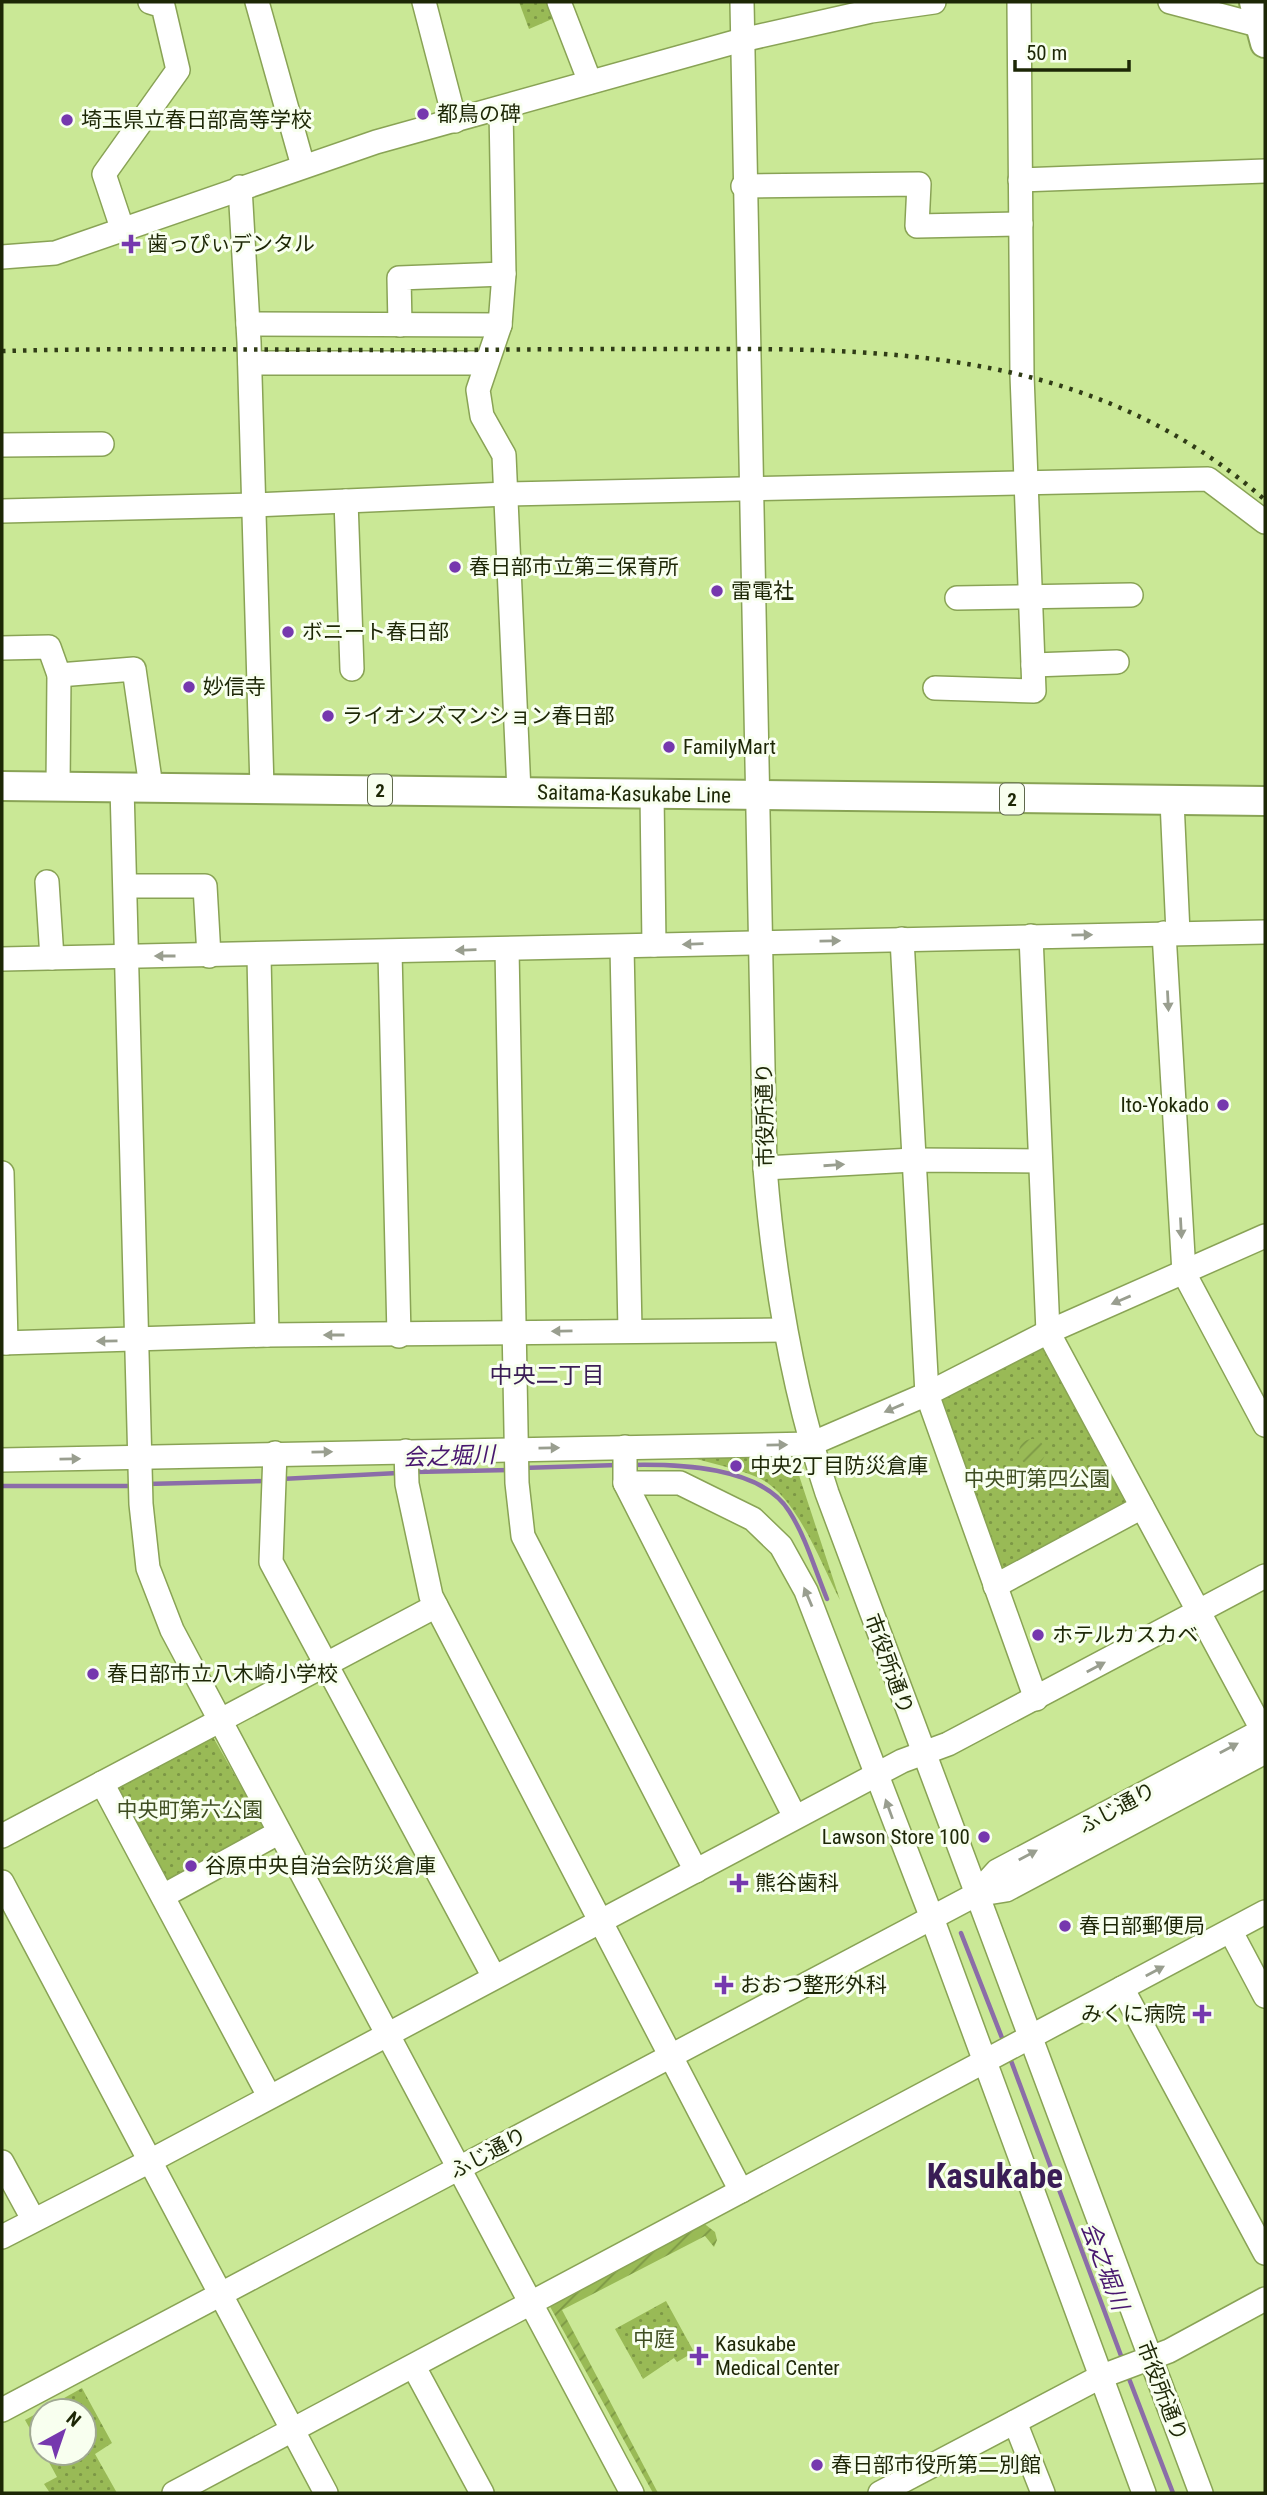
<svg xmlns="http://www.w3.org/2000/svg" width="1267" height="2495" viewBox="0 0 1267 2495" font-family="'Roboto Condensed','Noto Sans JP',sans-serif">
  <defs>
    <pattern id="park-dots" width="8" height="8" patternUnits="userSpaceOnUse" patternTransform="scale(1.75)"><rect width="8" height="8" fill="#99ba56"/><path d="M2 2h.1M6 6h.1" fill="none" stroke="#7c9745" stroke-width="1.8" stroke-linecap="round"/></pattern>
    <pattern id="garden-furrows" width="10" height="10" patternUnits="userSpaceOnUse" patternTransform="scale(1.75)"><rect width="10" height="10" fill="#99ba56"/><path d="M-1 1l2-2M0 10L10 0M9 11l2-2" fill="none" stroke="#7c9745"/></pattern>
  </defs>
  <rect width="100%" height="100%" fill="#cae896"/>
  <g fill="url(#park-dots)">
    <polygon points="519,2 554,2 559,16 529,29"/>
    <polygon points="1047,1341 1132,1508 997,1581 937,1400"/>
    <path d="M 792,1454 L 840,1600 C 821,1564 797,1496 759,1478 C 737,1468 709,1463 686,1456 Z"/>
    <polygon points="213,1737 267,1832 165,1884 115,1788"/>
    <polygon points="666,2301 694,2352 677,2362 674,2358 643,2379 615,2329"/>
    <polygon points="82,2388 112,2443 95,2454 117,2493 50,2493 44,2484 57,2477 44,2453 84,2453 84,2411 42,2411 42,2450 25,2420"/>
  </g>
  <g fill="url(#garden-furrows)">
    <circle cx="1032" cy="1452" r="13"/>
    <polygon points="702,2222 715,2232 717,2240 714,2247 705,2236 562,2310 658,2493 653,2493 548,2303"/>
  </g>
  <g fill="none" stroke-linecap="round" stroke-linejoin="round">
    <g stroke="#8b6da8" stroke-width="4.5">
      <path d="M 630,1465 C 677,1464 761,1466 789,1511 C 806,1537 815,1570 827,1599"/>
      <polyline points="522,1468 618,1465"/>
      <polyline points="414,1472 510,1470"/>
      <polyline points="281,1479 398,1473"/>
      <polyline points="146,1484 267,1481"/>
      <polyline points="2,1486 134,1486"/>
      <polyline points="961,1933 1004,2043"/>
      <polyline points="1010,2058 1123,2361"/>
      <polyline points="1128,2376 1173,2493"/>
    </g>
    <defs>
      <g id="minor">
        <polyline points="257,2 303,166"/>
        <polyline points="424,2 455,121"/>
        <polyline points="559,2 590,82"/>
        <path d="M 742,2 L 765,1168 C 774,1279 792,1388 827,1493 L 1201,2493"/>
        <polyline points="1170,2 1265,27"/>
        <polyline points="501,109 504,274 500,325 478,390 482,416 504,455 519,792"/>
        <polyline points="1020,180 1265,171"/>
        <polyline points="743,186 919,184 917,226 1021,224"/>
        <polyline points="240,187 249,342 262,788"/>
        <polyline points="122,228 104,174 178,70 163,6 150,2"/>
        <polyline points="2,257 55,253 376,142 742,40 871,11 934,2"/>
        <polyline points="248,324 500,325"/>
        <polyline points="400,325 399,278 504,274"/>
        <polyline points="250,363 486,363"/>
        <polyline points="2,445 102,444"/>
        <polyline points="346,501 352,669"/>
        <polyline points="2,511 254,505 507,494 1208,479 1265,522"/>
        <polyline points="957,598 1131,595"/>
        <polyline points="2,648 49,647 59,675 58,787"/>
        <polyline points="1033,665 1117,662"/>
        <polyline points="59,675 134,669 151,787"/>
        <polyline points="935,688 1034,691 1022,375 1019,2"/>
        <polyline points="122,787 141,1504 148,1568 172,1630 632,2493"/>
        <polyline points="652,794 654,945"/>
        <polyline points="1172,801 1178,933"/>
        <polyline points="47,882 52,958"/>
        <polyline points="126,886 205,886 209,956"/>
        <polyline points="1164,933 1184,1273 1265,1425"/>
        <polyline points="1031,936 1048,1332 1265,1735"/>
        <polyline points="902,939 927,1394 1036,1699"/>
        <polyline points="622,947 630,1330"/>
        <polyline points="507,949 517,1483 523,1536 696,1871"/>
        <polyline points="390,952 399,1336"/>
        <polyline points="259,956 267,1335"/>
        <polyline points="2,959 1265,932"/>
        <polyline points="765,1168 913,1160 1040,1161"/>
        <polyline points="2,1173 6,1343"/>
        <polyline points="2,1343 267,1335 785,1330"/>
        <polyline points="625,1447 625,1483 795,1817"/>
        <polyline points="406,1451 407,1484 431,1596 741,2191"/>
        <polyline points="275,1453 271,1562 494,1977"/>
        <polyline points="2,1460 811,1444 927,1394 1048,1332 1265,1236"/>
        <polyline points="625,1483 680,1483 753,1519 781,1546 806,1591 932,1918 1144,2493"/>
        <polyline points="995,1586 1142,1507"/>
        <polyline points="102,1783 269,2096"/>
        <polyline points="2,1836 436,1606"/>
        <polyline points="2,1882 326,2493"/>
        <polyline points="975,1895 997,1871 1265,1729"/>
        <polyline points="163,1896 278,1833"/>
        <polyline points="1231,1932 1265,1996"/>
        <polyline points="1122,1988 1265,2253"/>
        <polyline points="2,2162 33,2219"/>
        <polyline points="2,2237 150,2161 902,1761 948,1744 1265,1576"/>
        <polyline points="414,2367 482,2493"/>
        <polyline points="2,2410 975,1895 1006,1890 1265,1752"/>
        <polyline points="1015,2422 1043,2493"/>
        <polyline points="174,2493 1265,1912"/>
        <polyline points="880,2493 1100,2377 1169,2351 1265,2299"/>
      </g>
      <g id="major">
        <polyline points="1254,2 1265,43"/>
        <polyline points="2,786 1265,801"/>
      </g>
    </defs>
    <use href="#minor" stroke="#89a355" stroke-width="26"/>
    <use href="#major" stroke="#89a355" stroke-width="32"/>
    <use href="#minor" stroke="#fff" stroke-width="23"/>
    <use href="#major" stroke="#fff" stroke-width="28"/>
    <path stroke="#303c16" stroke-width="4.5" stroke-dasharray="3.5 7" stroke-linecap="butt" d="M 2,351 C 156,347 311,351 465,350 C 546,349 626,349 706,349 C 911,348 1103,357 1265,500"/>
  </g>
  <defs><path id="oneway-solid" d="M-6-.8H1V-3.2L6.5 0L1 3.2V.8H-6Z" transform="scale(1.75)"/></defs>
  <g fill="#999e8f">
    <use href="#oneway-solid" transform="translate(1082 935) rotate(-1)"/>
    <use href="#oneway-solid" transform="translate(830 941) rotate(-1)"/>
    <use href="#oneway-solid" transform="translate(693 944) rotate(178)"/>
    <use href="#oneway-solid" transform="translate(466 950) rotate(178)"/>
    <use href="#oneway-solid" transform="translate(165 956) rotate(180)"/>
    <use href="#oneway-solid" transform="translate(1168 1001) rotate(87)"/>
    <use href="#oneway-solid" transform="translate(834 1165) rotate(-4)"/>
    <use href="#oneway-solid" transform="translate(1181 1228) rotate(87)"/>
    <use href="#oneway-solid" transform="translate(1121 1300) rotate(157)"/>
    <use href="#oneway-solid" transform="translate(562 1331) rotate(179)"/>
    <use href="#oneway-solid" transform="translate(334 1335) rotate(-180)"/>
    <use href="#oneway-solid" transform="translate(107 1341) rotate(179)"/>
    <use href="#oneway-solid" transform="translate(894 1408) rotate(157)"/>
    <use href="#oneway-solid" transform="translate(777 1445) rotate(-1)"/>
    <use href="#oneway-solid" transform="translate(549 1448) rotate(-1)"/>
    <use href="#oneway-solid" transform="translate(322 1452) rotate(-1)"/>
    <use href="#oneway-solid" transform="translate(70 1459) rotate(-1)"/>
    <use href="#oneway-solid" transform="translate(808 1597) rotate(-113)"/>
    <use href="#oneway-solid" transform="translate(1096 1667) rotate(-28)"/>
    <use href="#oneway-solid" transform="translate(1229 1748) rotate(-28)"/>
    <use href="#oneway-solid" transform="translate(889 1809) rotate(-110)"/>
    <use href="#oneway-solid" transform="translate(1028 1855) rotate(-28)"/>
    <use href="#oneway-solid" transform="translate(1155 1971) rotate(-28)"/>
  </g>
  <g fill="#7638ae" stroke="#f8ffef" stroke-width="2.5">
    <circle cx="423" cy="114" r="7"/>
    <circle cx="67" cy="120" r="7"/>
    <path d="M127.5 233.5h7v7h7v7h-7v7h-7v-7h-7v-7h7z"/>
    <circle cx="455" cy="567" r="7"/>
    <circle cx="717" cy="591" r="7"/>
    <circle cx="288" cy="632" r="7"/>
    <circle cx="189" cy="687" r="7"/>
    <circle cx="328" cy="716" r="7"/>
    <circle cx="669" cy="747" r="7"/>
    <circle cx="1223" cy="1105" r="7"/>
    <circle cx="736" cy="1466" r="7"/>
    <circle cx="1038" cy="1635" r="7"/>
    <circle cx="93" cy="1674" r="7"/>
    <circle cx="984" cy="1837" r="7"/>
    <circle cx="191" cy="1866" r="7"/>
    <path d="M735.5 1872.5h7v7h7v7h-7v7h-7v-7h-7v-7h7z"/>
    <circle cx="1065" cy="1926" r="7"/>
    <path d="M720.5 1974.5h7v7h7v7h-7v7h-7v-7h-7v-7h7z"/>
    <path d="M1198.5 2003.5h7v7h7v7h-7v7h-7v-7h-7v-7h7z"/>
    <path d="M695.5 2345.5h7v7h7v7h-7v7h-7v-7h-7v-7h7z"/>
    <circle cx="817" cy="2465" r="7"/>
  </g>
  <g text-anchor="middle" stroke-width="6" stroke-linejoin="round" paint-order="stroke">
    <g fill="#f8ffef" stroke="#5f684c" stroke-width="2">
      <rect x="368" y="774.5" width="24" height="31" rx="5"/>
      <rect x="1000" y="783.5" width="24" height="31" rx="5"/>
    </g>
    <g font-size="19" font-weight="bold" fill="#1d2706">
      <text x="380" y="797">2</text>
      <text x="1012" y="806">2</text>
    </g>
    <g font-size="21" fill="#1d2706" stroke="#f8ffef" text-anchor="start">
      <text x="437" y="121">都鳥の碑</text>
      <text x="81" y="127">埼玉県立春日部高等学校</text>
      <text x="147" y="251">歯っぴぃデンタル</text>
      <text x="469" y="574">春日部市立第三保育所</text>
      <text x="731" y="598">雷電社</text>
      <text x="302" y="639">ボニート春日部</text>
      <text x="203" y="694">妙信寺</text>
      <text x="342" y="723">ライオンズマンション春日部</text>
      <text x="683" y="754">FamilyMart</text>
      <text x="1209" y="1112" text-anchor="end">Ito-Yokado</text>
      <text x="750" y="1473">中央2丁目防災倉庫</text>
      <text x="1052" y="1642">ホテルカスカベ</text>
      <text x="107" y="1681">春日部市立八木崎小学校</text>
      <text x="970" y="1844" text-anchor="end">Lawson Store 100</text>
      <text x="205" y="1873">谷原中央自治会防災倉庫</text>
      <text x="755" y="1890">熊谷歯科</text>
      <text x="1079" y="1933">春日部郵便局</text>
      <text x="740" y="1992">おおつ整形外科</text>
      <text x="1186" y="2021" text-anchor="end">みくに病院</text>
      <text x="715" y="2351">Kasukabe<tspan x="715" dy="24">Medical Center</tspan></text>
      <text x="831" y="2472">春日部市役所第二別館</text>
    </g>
    <g font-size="21" fill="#1d2706" stroke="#f8ffef">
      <text transform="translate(634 794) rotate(1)" y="7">Saitama-Kasukabe Line</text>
      <text transform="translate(765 1115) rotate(-91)" y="7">市役所通り</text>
      <text transform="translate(889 1664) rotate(70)" y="7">市役所通り</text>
      <text transform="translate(1117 1808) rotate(-28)" y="7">ふじ通り</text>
      <text transform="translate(488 2153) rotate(-28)" y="7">ふじ通り</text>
      <text transform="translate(1162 2391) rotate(69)" y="7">市役所通り</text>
    </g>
    <g font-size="21" fill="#3f4e21" stroke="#f8ffef">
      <text x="1037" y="1486">中央町第四公園</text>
      <text x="190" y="1817">中央町第六公園</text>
      <text x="654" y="2346">中庭</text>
    </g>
    <g font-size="23" fill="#3a1d55" stroke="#f8ffef">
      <text x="547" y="1383">中央二丁目</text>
    </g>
    <g font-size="23" font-style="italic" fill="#47166e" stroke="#f8ffef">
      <text transform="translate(449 1456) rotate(-2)" y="8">会之堀川</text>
      <text transform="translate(1105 2266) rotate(69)" y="8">会之堀川</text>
    </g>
    <g font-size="35" font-weight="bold" fill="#3a1d55" stroke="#f8ffef">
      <text x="995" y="2188">Kasukabe</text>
    </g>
  </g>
  <rect width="1267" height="2495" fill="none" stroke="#1d2706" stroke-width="7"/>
  <g transform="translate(63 2432) rotate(40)"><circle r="33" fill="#f8ffef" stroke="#a0a992" stroke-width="2"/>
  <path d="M0-5L12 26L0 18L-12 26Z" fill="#7638ae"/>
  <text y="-10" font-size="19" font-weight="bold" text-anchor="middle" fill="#1d2706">N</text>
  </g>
  <path d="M1015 60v10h114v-10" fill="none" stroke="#1d2706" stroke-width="3.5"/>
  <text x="1026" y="60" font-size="21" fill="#1d2706" stroke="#f8ffef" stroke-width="5" paint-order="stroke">50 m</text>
</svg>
